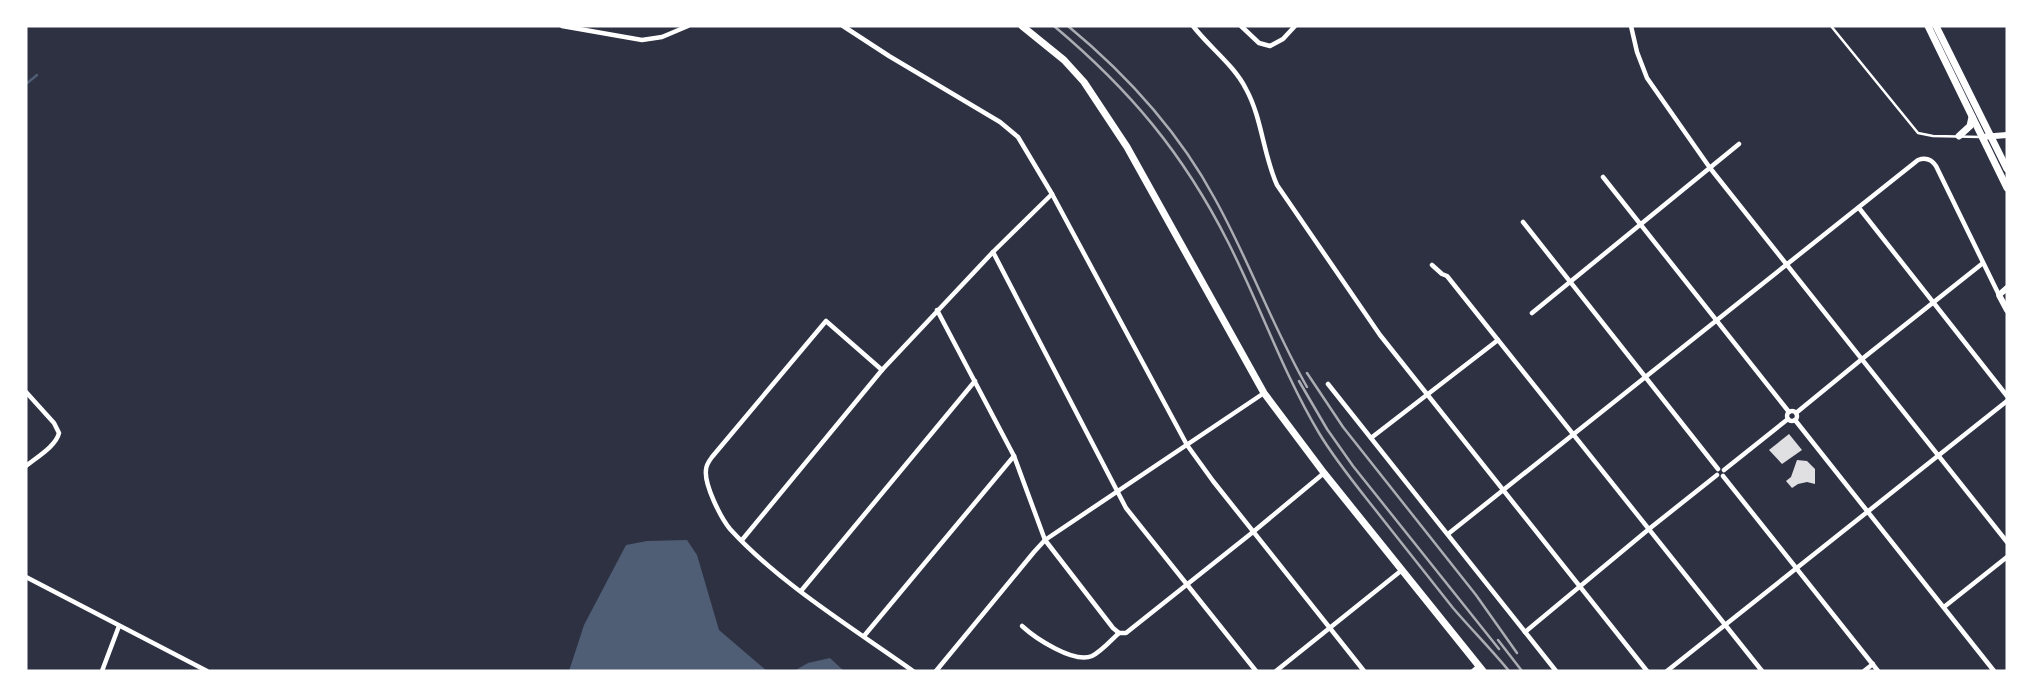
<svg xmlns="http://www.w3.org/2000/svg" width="2033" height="697" viewBox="0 0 2033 697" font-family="Montserrat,sans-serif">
  <rect width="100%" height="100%" fill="#2d3142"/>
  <g fill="#4f5d75">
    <polygon points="687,540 697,555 719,630 767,671 569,671 584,625 626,545 647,541"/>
    <polygon points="830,658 844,671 794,671 808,663"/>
  </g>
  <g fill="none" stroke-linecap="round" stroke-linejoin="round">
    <polyline stroke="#4f5d75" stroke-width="2.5" points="26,84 37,75"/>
  </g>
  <g fill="#e0e0e3">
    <polygon points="1789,434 1802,450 1782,464 1769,450"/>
    <polygon points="1797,460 1807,461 1815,469 1815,484 1807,482 1798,484 1792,488 1786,481 1791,477"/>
  </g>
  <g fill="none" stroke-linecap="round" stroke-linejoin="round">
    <polyline stroke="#fff" stroke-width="2.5" points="1831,26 1918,133 1933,136 1981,137"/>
    <g stroke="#fff" stroke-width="4.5">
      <polyline points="562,26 642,40 662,37 688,26"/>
      <polyline points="843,26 889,56 1000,122 1018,137 1052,194 1187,445 1213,481 1364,671"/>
      <path d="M 1193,26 C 1210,48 1234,65 1246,89 C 1262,118 1263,154 1277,185 L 1380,335 L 1647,671"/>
      <polyline points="1241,26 1259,43 1270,46 1283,39 1295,26"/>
      <polyline points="1631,26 1637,52 1647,78 1710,168 2007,542"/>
      <polyline points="1603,177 1789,412"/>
      <polyline points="1859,208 2007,396"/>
      <polyline points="1523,222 1718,469"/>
      <polyline points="993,252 1126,508 1256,671"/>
      <polyline points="1432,265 1442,274 1447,276 1762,671"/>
      <polyline points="937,310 1014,456 1045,540 1113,628 1119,633 1126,633 1131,629 1253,532 1324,473"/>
      <polyline points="1532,313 1739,144"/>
      <path d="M 882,370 L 826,321 L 712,457 C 709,461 706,465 706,470 C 704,485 721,518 730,529 C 779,583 854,629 913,671"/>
      <polyline points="1328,384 1556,671"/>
      <path d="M 26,392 L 54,423 L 59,433 C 56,446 37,457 26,466"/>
      <circle cx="1792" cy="416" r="5"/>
      <polyline points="1796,413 1862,359 1983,263"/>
      <polyline points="1795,420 1994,671"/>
      <polyline points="1371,438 1498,340"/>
      <polyline points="1724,470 1788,419"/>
      <polyline points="1723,476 1878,671"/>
      <path d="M 1448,534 L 1918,160 C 1926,157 1932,160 1936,166 L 1999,295"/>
      <polyline points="742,540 882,370 993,252 1052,194"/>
      <polyline points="26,577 207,671"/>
      <polyline points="801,591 975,381"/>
      <polyline points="1944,607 2007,557"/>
      <path d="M 1022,626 C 1035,638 1074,664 1092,656 C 1102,651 1111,640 1119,633"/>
      <polyline points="1525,632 1649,529 1717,475"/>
      <polyline points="864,636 1014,456"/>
      <polyline points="102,671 119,626"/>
      <polyline points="936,671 1034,552 1045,540 1264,393"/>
      <polyline points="1276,671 1402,570"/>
      <polyline points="1473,671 1479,666"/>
      <polyline points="1667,671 2007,401"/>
      <polyline points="1864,671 1873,664"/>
    </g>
    <g stroke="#fff" stroke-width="6">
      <polyline points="1982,137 2007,135"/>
      <polyline points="2007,288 1999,295 2007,310"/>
    </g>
    <g stroke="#fff" stroke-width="7">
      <polyline points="1022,26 1064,60 1084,82 1127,147 1264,393 1324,473 1483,671"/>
      <polyline points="1928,26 2007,188"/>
      <polyline points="1936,26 2007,169"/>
      <polyline points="1959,136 1970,126 1972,117"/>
    </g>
    <g stroke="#abadb3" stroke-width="2.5">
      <path d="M 1054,26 C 1130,90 1183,153 1228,242 C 1260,305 1283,373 1319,433 C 1337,463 1360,490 1381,517 C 1405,547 1429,578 1453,608 C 1471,629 1491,649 1509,671"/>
      <path d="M 1068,26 C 1126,74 1179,132 1215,199 C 1249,260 1272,326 1307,387"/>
      <polyline points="1307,373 1343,427 1476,595 1517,653"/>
      <polyline points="1299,381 1327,429 1353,466 1499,649"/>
      <polyline points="1498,640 1522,671"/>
    </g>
  </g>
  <rect width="2033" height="697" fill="none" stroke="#ffffff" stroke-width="55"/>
</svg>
